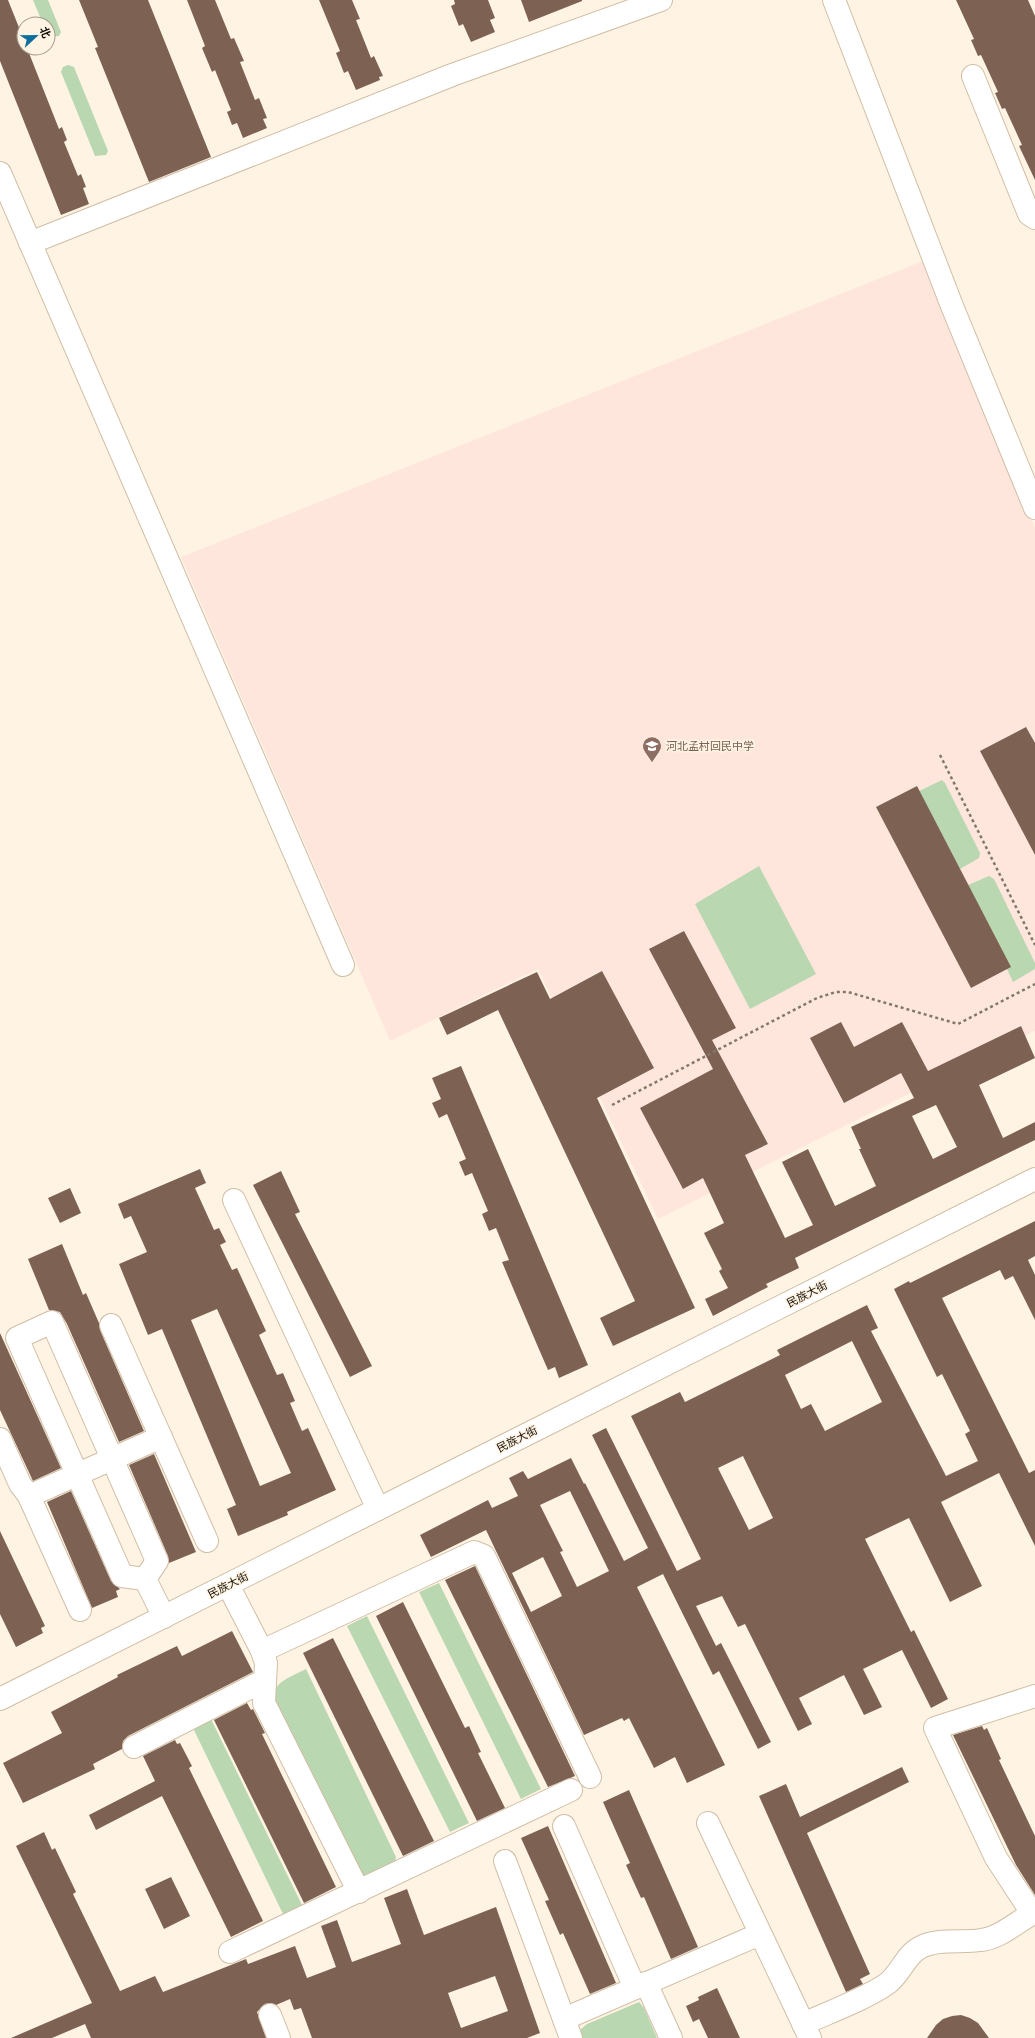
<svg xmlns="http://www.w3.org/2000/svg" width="1035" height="2038" viewBox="0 0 1035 2038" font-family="'IBM Plex Sans','Noto Sans SC',sans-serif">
  <rect width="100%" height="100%" fill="#fff4e4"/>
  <polygon fill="#ffe6dd" points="923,261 1035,528 1035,1031 658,1219 538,969 390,1041 181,557"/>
  <g fill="#b9d7b0">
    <polygon points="33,0 48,0 61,32 59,36 48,37 48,24 43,24"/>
    <polygon points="68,65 74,67 108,151 106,155 95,156 61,72 63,67"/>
    <polygon points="942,780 945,783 980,853 979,858 960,869 919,791"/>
    <polygon points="759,866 816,974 750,1009 695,904"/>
    <polygon points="989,876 994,879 1035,963 1035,969 1013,982 968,885"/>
    <polygon points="439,1583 541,1789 521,1799 419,1592"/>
    <polygon points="367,1616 469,1823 450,1832 347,1626"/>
    <path d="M 306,1669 L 396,1857 L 395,1862 L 365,1875 L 360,1875 L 273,1696 C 276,1680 293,1676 306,1669 Z"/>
    <polygon points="210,1717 302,1905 283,1914 192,1726"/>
    <polygon points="639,2002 644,2008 657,2038 579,2038 580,2030 587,2024"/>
  </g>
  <g fill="#7d6254" fill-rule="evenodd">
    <polygon points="0,0 8,0 24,40 24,48 27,48 59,129 62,127 67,140 64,142 78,176 81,174 86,187 83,188 89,204 61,215 0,61"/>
    <polygon points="79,0 148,0 211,157 149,182 95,48 98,47"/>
    <polygon points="187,0 215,0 231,39 234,38 244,61 240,62 255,100 259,98 267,118 263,119 267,128 243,138 237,123 232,125 227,112 231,110 215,70 212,72 202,48 205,46"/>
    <polygon points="319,0 352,0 360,19 356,20 371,58 374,56 383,76 379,77 380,80 356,90 348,71 344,73 336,53 340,51"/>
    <polygon points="454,0 488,0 495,18 490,20 495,32 471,42 463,24 459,26 451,6 455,4"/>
    <polygon points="521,0 582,0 582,1 529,22"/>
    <polygon points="956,0 1028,0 1035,16 1035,180 1019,146 1022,145 1005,108 1002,109 995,93 998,92 981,55 978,56 971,40 974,39"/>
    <polygon points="1026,727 1035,743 1035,855 980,751"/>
    <polygon points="917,786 1011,967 971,988 876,807"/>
    <path d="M 684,931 L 736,1028 L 712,1040 L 768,1144 L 745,1155 L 785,1238 L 813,1225 L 782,1162 L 808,1149 L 835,1206 L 876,1186 L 859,1149 L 861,1149 L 851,1127 L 914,1098 L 901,1073 L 844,1103 L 810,1038 L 841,1022 L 854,1047 L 902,1022 L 928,1071 L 1021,1026 L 1035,1058 L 979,1085 L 1003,1138 L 1035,1122 L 1035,1140 L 795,1258 L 799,1268 L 766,1284 L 768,1287 L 713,1316 L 705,1299 L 728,1288 L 719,1271 L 722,1269 L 704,1233 L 724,1223 L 703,1178 L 683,1189 L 640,1108 L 713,1069 L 649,949 ZM 936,1105 L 957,1147 L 933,1159 L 912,1116 Z"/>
    <polygon points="602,971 654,1068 597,1098 695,1308 613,1346 600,1318 635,1301 498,1010 447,1035 439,1018 537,972 550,999"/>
    <polygon points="461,1066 588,1365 559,1378 555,1367 548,1370 538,1347 502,1262 509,1260 496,1228 489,1231 482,1214 488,1211 472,1173 465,1176 459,1162 466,1159 447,1114 439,1118 432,1103 441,1099 432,1078"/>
    <path d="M 200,1169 L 206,1183 L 195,1188 L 214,1230 L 219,1228 L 226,1242 L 220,1245 L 232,1270 L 237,1268 L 266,1331 L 259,1335 L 277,1375 L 283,1373 L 295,1401 L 290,1403 L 302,1431 L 308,1428 L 336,1490 L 287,1512 L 288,1515 L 238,1536 L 227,1509 L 236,1505 L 162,1329 L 148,1335 L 119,1264 L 147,1252 L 131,1216 L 124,1219 L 118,1204 ZM 217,1309 L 291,1473 L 260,1486 L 191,1320 Z"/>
    <polygon points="281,1171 300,1212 295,1214 372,1366 350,1377 253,1185"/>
    <polygon points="70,1188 81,1213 60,1223 48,1198"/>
    <path d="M 1035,1221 L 1035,1256 L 1028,1260 L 1035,1275 L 1035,1320 L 1013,1276 L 1005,1280 L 1000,1270 L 942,1298 L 1029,1473 L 1035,1470 L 1035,1546 L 999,1473 L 941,1502 L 982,1586 L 950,1602 L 909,1518 L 865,1539 L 911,1632 L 914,1630 L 948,1699 L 931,1708 L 902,1650 L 863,1669 L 882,1707 L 864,1715 L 844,1675 L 799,1698 L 812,1724 L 798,1731 L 745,1624 L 738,1627 L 722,1596 L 696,1606 L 716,1646 L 721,1643 L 771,1742 L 758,1749 L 719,1671 L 713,1675 L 663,1574 L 637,1587 L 725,1765 L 687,1783 L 675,1757 L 654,1768 L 629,1718 L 624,1721 L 622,1718 L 584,1735 L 486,1530 L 431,1557 L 420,1535 L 488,1500 L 492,1508 L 518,1496 L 509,1478 L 523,1471 L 528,1479 L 571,1458 L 584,1484 L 585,1483 L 624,1561 L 648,1548 L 592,1435 L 606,1428 L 677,1571 L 701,1559 L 631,1416 L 680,1392 L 685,1402 L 780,1355 L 777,1350 L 867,1305 L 878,1328 L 871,1331 L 946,1476 L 978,1461 L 965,1434 L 970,1431 L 942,1374 L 937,1377 L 894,1289 L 909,1281 L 910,1283 ZM 852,1341 L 882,1402 L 825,1431 L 811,1404 L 801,1409 L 785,1375 ZM 743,1456 L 773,1518 L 749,1530 L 718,1468 ZM 570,1491 L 609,1571 L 577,1587 L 560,1552 L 563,1551 L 540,1505 ZM 543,1557 L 562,1596 L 531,1612 L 512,1573 Z"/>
    <polygon points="62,1244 83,1295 86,1293 99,1323 100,1330 144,1431 119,1442 67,1324 60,1312 49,1310 28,1259"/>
    <polygon points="0,1333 61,1468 33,1481 0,1410"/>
    <polygon points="154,1454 196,1552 169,1563 168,1556 129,1465"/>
    <polygon points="71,1491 111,1581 120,1589 116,1591 118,1597 92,1608 47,1502"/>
    <polygon points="0,1531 45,1626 41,1628 43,1633 16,1647 0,1614"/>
    <polygon points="475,1566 575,1776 548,1787 445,1580"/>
    <polygon points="403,1602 465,1728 469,1726 481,1752 478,1753 505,1808 477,1821 376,1616"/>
    <polygon points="232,1631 253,1672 128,1736 123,1741 122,1749 93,1764 95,1769 23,1803 3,1763 62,1733 51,1712 118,1677 117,1675 177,1646 182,1656"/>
    <polygon points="333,1638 434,1841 403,1856 303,1653"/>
    <polygon points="247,1703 251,1710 253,1709 265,1733 262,1734 336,1887 304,1903 214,1720"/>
    <polygon points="982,1726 984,1730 987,1728 1001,1759 999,1760 1035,1836 1035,1895 1016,1865 953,1735"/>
    <polygon points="175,1740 177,1744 180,1743 192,1766 189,1768 263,1921 231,1937 162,1796 96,1830 89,1815 155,1781 143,1756"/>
    <polygon points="902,1767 909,1782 807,1833 870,1974 860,1979 863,1984 846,1992 759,1796 786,1784 800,1817"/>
    <polygon points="629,1790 698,1947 671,1959 644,1897 641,1898 626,1865 630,1863 603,1802"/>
    <polygon points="548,1826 616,1983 590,1994 563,1933 560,1935 545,1901 549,1900 521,1838"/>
    <path d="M 44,1832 L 52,1850 L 55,1848 L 76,1892 L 73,1894 L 120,1991 L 155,1976 L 163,1992 L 246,1959 L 248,1964 L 295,1946 L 307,1978 L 336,1967 L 321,1926 L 337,1920 L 352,1962 L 401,1944 L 384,1898 L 407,1889 L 424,1935 L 496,1907 L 540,2033 L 527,2038 L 312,2038 L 301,2008 L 294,2010 L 290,1999 L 276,2005 L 271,2003 L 265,2004 L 257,2012 L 266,2038 L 91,2038 L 85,2024 L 52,2038 L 11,2038 L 92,2003 L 16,1846 ZM 495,1976 L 508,2011 L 461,2028 L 448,1993 Z"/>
    <polygon points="171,1877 190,1916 164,1929 145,1889"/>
    <polygon points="717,1988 740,2038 708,2038 699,2019 693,2022 686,2006 699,2000 698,1997"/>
    <polygon points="961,2015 970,2018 978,2023 989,2038 927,2038 936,2025 943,2019 952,2016"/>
  </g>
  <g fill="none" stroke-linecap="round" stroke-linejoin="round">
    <defs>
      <g id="minor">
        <polyline points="834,0 952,306 1035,508"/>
        <polyline points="973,76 1029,214 1035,218"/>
        <polyline points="0,173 343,965"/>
        <polyline points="30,243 452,75 661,0"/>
        <polyline points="234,1200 378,1509"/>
        <polygon points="52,1322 157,1561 145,1579 122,1576 17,1338"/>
        <polyline points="111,1325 207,1541"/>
        <polyline points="0,1439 20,1484 29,1496 80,1610"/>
        <polyline points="29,1496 161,1437"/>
        <polyline points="145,1579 164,1617"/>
        <polyline points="228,1585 262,1651 266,1663 264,1703 359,1892"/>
        <polyline points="262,1651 474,1552 484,1556 590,1777"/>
        <polyline points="134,1747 265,1680"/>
        <polyline points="708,1823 810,2038"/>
        <polyline points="564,1826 635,1988"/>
        <polyline points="505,1861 571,2038"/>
        <polyline points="1032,1913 996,1858 935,1728 1035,1696"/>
        <polyline points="230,1952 571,1790"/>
        <polyline points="646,1983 671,2038"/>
        <polyline points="270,2015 279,2038"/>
        <polyline points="564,2019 760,1934"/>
        <path d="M 803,2024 C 827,2013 868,1998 888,1983 C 902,1972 905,1955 921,1947 C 939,1938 962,1943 981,1940 C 1000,1938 1018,1921 1035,1912"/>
      </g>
      <polyline id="major" points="0,1699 1035,1179"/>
    </defs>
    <use href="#minor" stroke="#d0bea4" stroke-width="24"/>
    <use href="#major" stroke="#d0bea4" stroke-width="24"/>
    <g stroke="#81786c" stroke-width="2.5" stroke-dasharray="3 3" stroke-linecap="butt">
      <polyline points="940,755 1035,945"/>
      <polyline points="612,1105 817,998 836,992 848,992 958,1024 1035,984"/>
    </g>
    <use href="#minor" stroke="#fff" stroke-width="22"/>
    <use href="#major" stroke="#fff" stroke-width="22"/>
  </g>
  <defs>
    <symbol id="school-pin" viewBox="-11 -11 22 30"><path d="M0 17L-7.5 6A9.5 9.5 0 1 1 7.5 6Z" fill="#8d6e63" stroke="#fff4e4"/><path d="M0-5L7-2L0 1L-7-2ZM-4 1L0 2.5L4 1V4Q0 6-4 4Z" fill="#fff"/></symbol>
  </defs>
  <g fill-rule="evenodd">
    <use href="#school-pin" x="641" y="735" width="22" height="30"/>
  </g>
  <g text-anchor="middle" stroke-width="3" stroke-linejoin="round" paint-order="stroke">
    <g font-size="11" fill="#785e54" stroke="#fff4e4" text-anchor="start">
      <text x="666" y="750">河北孟村回民中学</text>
    </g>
    <g font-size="11" fill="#150f06" stroke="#fff4e4">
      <text transform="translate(807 1294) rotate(-27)" y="4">民族大街</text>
      <text transform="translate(517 1439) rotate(-27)" y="4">民族大街</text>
      <text transform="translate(228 1585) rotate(-27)" y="4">民族大街</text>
    </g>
  </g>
  <g transform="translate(36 36) rotate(68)"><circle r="19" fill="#fff4e4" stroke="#a1988b"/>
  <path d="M0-3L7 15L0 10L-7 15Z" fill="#0c6e9c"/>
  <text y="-6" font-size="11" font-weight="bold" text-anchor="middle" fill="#150f06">北</text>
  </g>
</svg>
